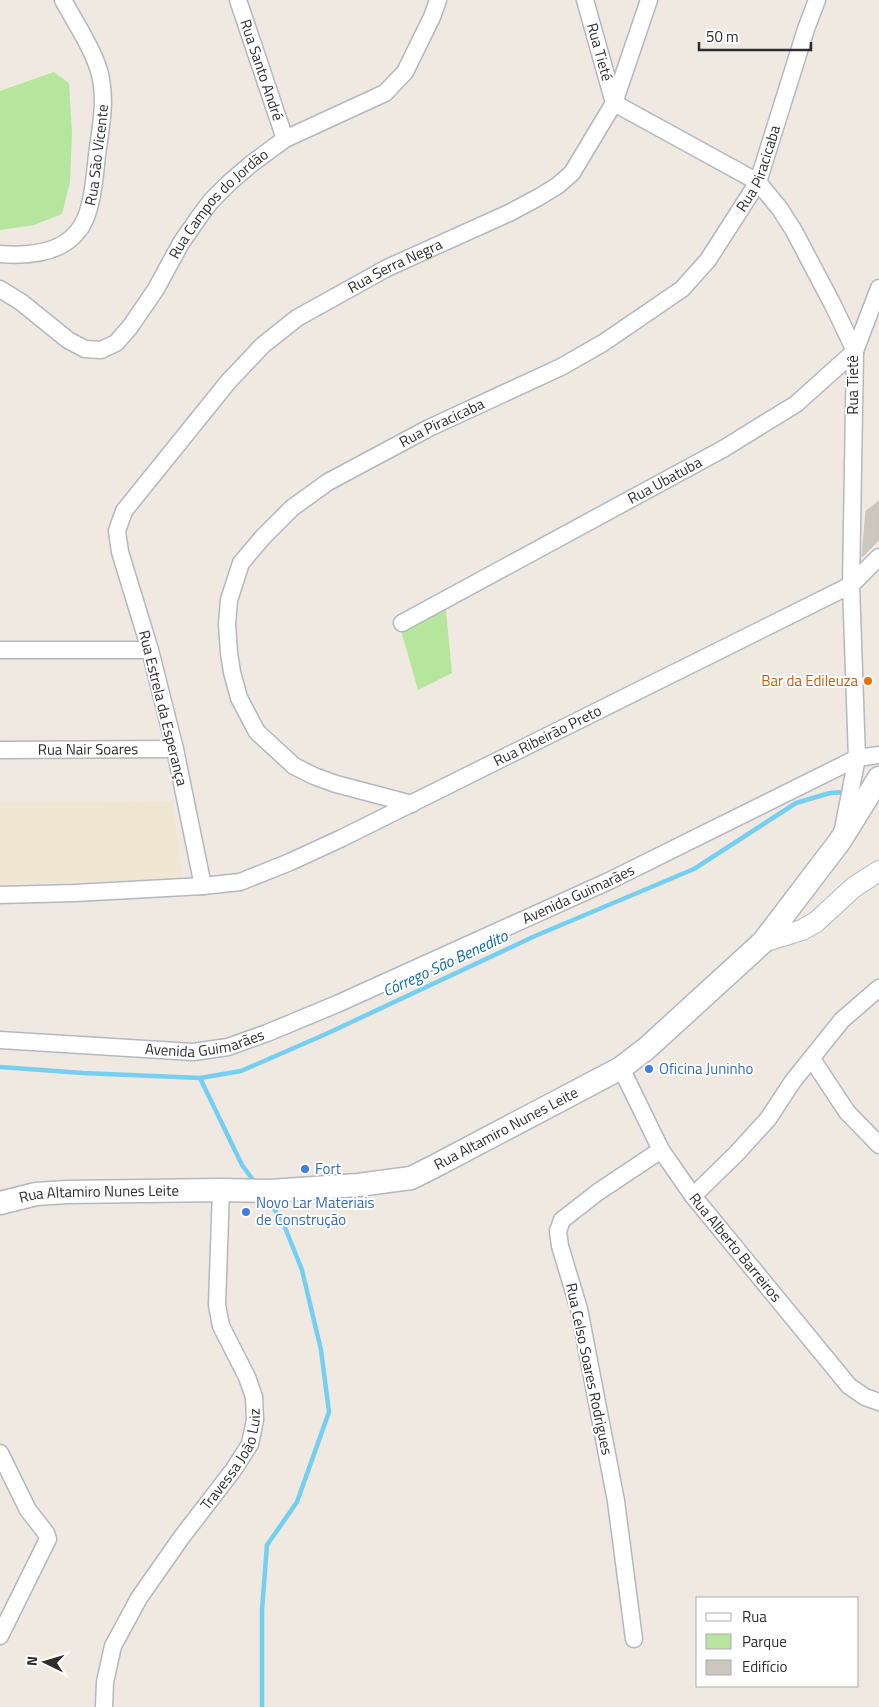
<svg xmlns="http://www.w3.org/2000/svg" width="879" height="1707" viewBox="0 0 879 1707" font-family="'Titillium Web',sans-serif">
  <rect width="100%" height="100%" fill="#efe9e1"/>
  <polygon fill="#f0e6d1" points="173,801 182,879 0,884 0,802"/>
  <g fill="#b6e59e">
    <polygon points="54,72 69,83 72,133 70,182 62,214 34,225 0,230 0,91"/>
    <polygon points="445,601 452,673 418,690 400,627"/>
  </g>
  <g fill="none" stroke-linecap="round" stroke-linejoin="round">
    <g stroke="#75cff0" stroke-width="4.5">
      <polyline points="0,1067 83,1073 200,1078 241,1071 326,1034 535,936 694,869 796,803 830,793 846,792"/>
      <polyline points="200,1078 242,1165 256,1184"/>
      <polyline points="262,1707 262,1610 267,1545 297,1502 329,1412 321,1350 302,1270 282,1220 266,1198"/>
    </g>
  </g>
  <polygon fill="#cbc7bf" stroke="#cbc5ba" points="879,501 879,540 862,557 866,511"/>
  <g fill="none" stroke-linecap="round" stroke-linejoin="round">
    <defs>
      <g id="minor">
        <path id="s1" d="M 238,0 L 285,139"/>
        <path id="s2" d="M 585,0 L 614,103"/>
        <polyline points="614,103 758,182 780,209 794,231 833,305 855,351 851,585 857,758 879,755"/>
        <path id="s3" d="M 0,254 C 38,257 78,251 89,208 C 94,191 95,173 97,155 C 100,131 106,104 101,79 C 97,55 75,22 63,0"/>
        <path id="s4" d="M 0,289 L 21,302 L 68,340 L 85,349 L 101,350 L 116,343 L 130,327 L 156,289 L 181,243 L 199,217 L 211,201 L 229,183 L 251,164 L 285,139 L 385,93 L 405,72 L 432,17 L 438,0"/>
        <path id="s5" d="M 402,623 L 723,449 L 796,404 L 855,351 L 879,288"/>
        <polyline points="0,650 150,650"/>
        <path id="s6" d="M 0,750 L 175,749"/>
        <path id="s7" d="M 412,804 L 336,784 L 314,776 L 294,766 L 257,732 L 239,698 L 232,672 L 229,653 L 227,624 L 229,600 L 241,563 L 263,537 L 292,508 L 328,482 L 429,428 L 561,367 L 603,343 L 682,289 L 708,260 L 758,182 L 806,29 L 817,0"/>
        <polyline points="843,829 857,758"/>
        <path id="s8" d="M 203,886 L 175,749 L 150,650 L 120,552 L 117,531 L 124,511 L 228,382 L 263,345 L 297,318 L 387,268 L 509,213 L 539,197 L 557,186 L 572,173 L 614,103 L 649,0"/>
        <path id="s9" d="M 0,895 L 75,893 L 203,886 L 240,882 L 290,862 L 342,838 L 851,585 L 879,557"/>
        <path id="s10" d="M 0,1040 L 193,1052 L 228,1047 L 267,1033 L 337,1004 L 609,881 L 857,758"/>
        <polyline points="812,1059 847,1112 879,1145"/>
        <path id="s11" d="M 621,1068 L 661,1150 L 693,1196 L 849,1386 L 865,1397 L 879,1402"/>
        <polyline points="693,1196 736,1154 768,1119 793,1081 842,1020 879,988"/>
        <polyline points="0,1453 28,1510 46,1533 48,1539 0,1636"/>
        <polyline points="634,1639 616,1501 579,1309 560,1246 558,1231 562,1220 598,1192 661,1150"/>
        <path id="s12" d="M 104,1707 L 105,1682 L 113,1646 L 139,1598 L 181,1538 L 234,1469 L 250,1444 L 255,1420 L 254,1397 L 247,1377 L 221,1326 L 217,1305 L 221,1190"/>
      </g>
      <polyline id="tertiary" points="763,942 802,930 816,922 854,887 879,871"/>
      <g id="secondary">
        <path id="s13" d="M 0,1203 L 36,1194 L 67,1192 L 221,1190 L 270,1191 L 358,1185 L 411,1178 L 435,1166 L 621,1068 L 647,1048 L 763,942 L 840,841 L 879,778"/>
      </g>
    </defs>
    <use href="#minor" stroke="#b4b7c1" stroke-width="19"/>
    <use href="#tertiary" stroke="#b4b7c1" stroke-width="22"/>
    <use href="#secondary" stroke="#b4b7c1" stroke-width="25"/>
    <use href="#minor" stroke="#fff" stroke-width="16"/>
    <use href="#tertiary" stroke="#fff" stroke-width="20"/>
    <use href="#secondary" stroke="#fff" stroke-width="22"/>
  </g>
  <circle fill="#e8710a" stroke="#fff" stroke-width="2" cx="868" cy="681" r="5"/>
  <g fill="#3f7fe0" stroke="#fff" stroke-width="2">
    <circle cx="649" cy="1069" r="5"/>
    <circle cx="305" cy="1169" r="5"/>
    <circle cx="246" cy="1212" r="5"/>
  </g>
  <g text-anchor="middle" stroke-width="4" stroke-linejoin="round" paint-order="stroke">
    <g font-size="15" fill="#2e2e2e" stroke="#fff">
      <text dy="5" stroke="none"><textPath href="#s2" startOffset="54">Rua Tieté</textPath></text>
      <text dy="5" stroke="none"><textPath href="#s1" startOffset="74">Rua Santo André</textPath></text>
      <text dy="5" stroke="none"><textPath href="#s3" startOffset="164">Rua São Vicente</textPath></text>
      <text dy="5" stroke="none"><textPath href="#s7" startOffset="1019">Rua Piracicaba</textPath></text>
      <text dy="5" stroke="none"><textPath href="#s4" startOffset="311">Rua Campos do Jordão</textPath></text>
      <text dy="5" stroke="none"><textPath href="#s8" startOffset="758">Rua Serra Negra</textPath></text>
      <text transform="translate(853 385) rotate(-90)" y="5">Rua Tietê</text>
      <text dy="5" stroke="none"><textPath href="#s7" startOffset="599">Rua Piracicaba</textPath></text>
      <text dy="5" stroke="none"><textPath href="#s5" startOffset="299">Rua Ubatuba</textPath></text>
      <text transform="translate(163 708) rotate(76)" y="5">Rua Estrela da Esperança</text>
      <text dy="5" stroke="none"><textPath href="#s9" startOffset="581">Rua Ribeirão Preto</textPath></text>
      <text dy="5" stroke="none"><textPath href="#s6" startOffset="88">Rua Nair Soares</textPath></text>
      <text dy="5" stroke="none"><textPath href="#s10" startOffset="611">Avenida Guimarães</textPath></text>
      <text dy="5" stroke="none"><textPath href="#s10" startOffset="206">Avenida Guimarães</textPath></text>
      <text dy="5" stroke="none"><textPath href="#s13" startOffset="520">Rua Altamiro Nunes Leite</textPath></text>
      <text dy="5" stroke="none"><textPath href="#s13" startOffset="100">Rua Altamiro Nunes Leite</textPath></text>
      <text dy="5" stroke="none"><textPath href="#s11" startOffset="214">Rua Alberto Barreiros</textPath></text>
      <text transform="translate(589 1369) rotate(78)" y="5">Rua Celso Soares Rodrigues</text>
      <text dy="5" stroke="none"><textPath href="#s12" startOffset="285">Travessa João Luiz</textPath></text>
    </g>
    <g font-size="15" fill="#c56008" stroke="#fff" text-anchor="end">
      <text x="858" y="686">Bar da Edileuza</text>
    </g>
    <g font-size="15" fill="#366cbe" stroke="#fff" text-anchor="start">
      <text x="659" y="1074">Oficina Juninho</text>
      <text x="315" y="1174">Fort</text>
      <text x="256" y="1208">Novo Lar Materiais<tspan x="256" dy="17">de Construção</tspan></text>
    </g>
    <g font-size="16" font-style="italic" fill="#0d6fa3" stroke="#fff">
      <text transform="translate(445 963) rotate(-25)" y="6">Córrego São Benedito</text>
    </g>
  </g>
  <rect x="696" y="1597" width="162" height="90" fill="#ffffff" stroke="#ababab"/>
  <rect x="706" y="1613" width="25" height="8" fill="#ffffff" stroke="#ababab"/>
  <text x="742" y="1622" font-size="15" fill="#2e2e2e">Rua</text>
  <rect x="706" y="1634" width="25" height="15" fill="#b6e59e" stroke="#ababab"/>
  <text x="742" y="1647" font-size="15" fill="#2e2e2e">Parque</text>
  <rect x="706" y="1660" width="25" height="15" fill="#cbc7bf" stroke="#ababab"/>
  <text x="742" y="1672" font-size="15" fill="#2e2e2e">Edifício</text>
  <g transform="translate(45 1662) rotate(275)" stroke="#ffffff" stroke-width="4" paint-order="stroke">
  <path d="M0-4L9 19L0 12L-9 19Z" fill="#2e2e2e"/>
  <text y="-8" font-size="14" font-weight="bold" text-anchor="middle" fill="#2e2e2e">N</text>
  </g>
  <path d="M699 42v8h112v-8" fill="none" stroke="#2e2e2e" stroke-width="2.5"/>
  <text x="706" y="42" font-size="15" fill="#2e2e2e" stroke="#ffffff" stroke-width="4" paint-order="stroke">50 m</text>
</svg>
